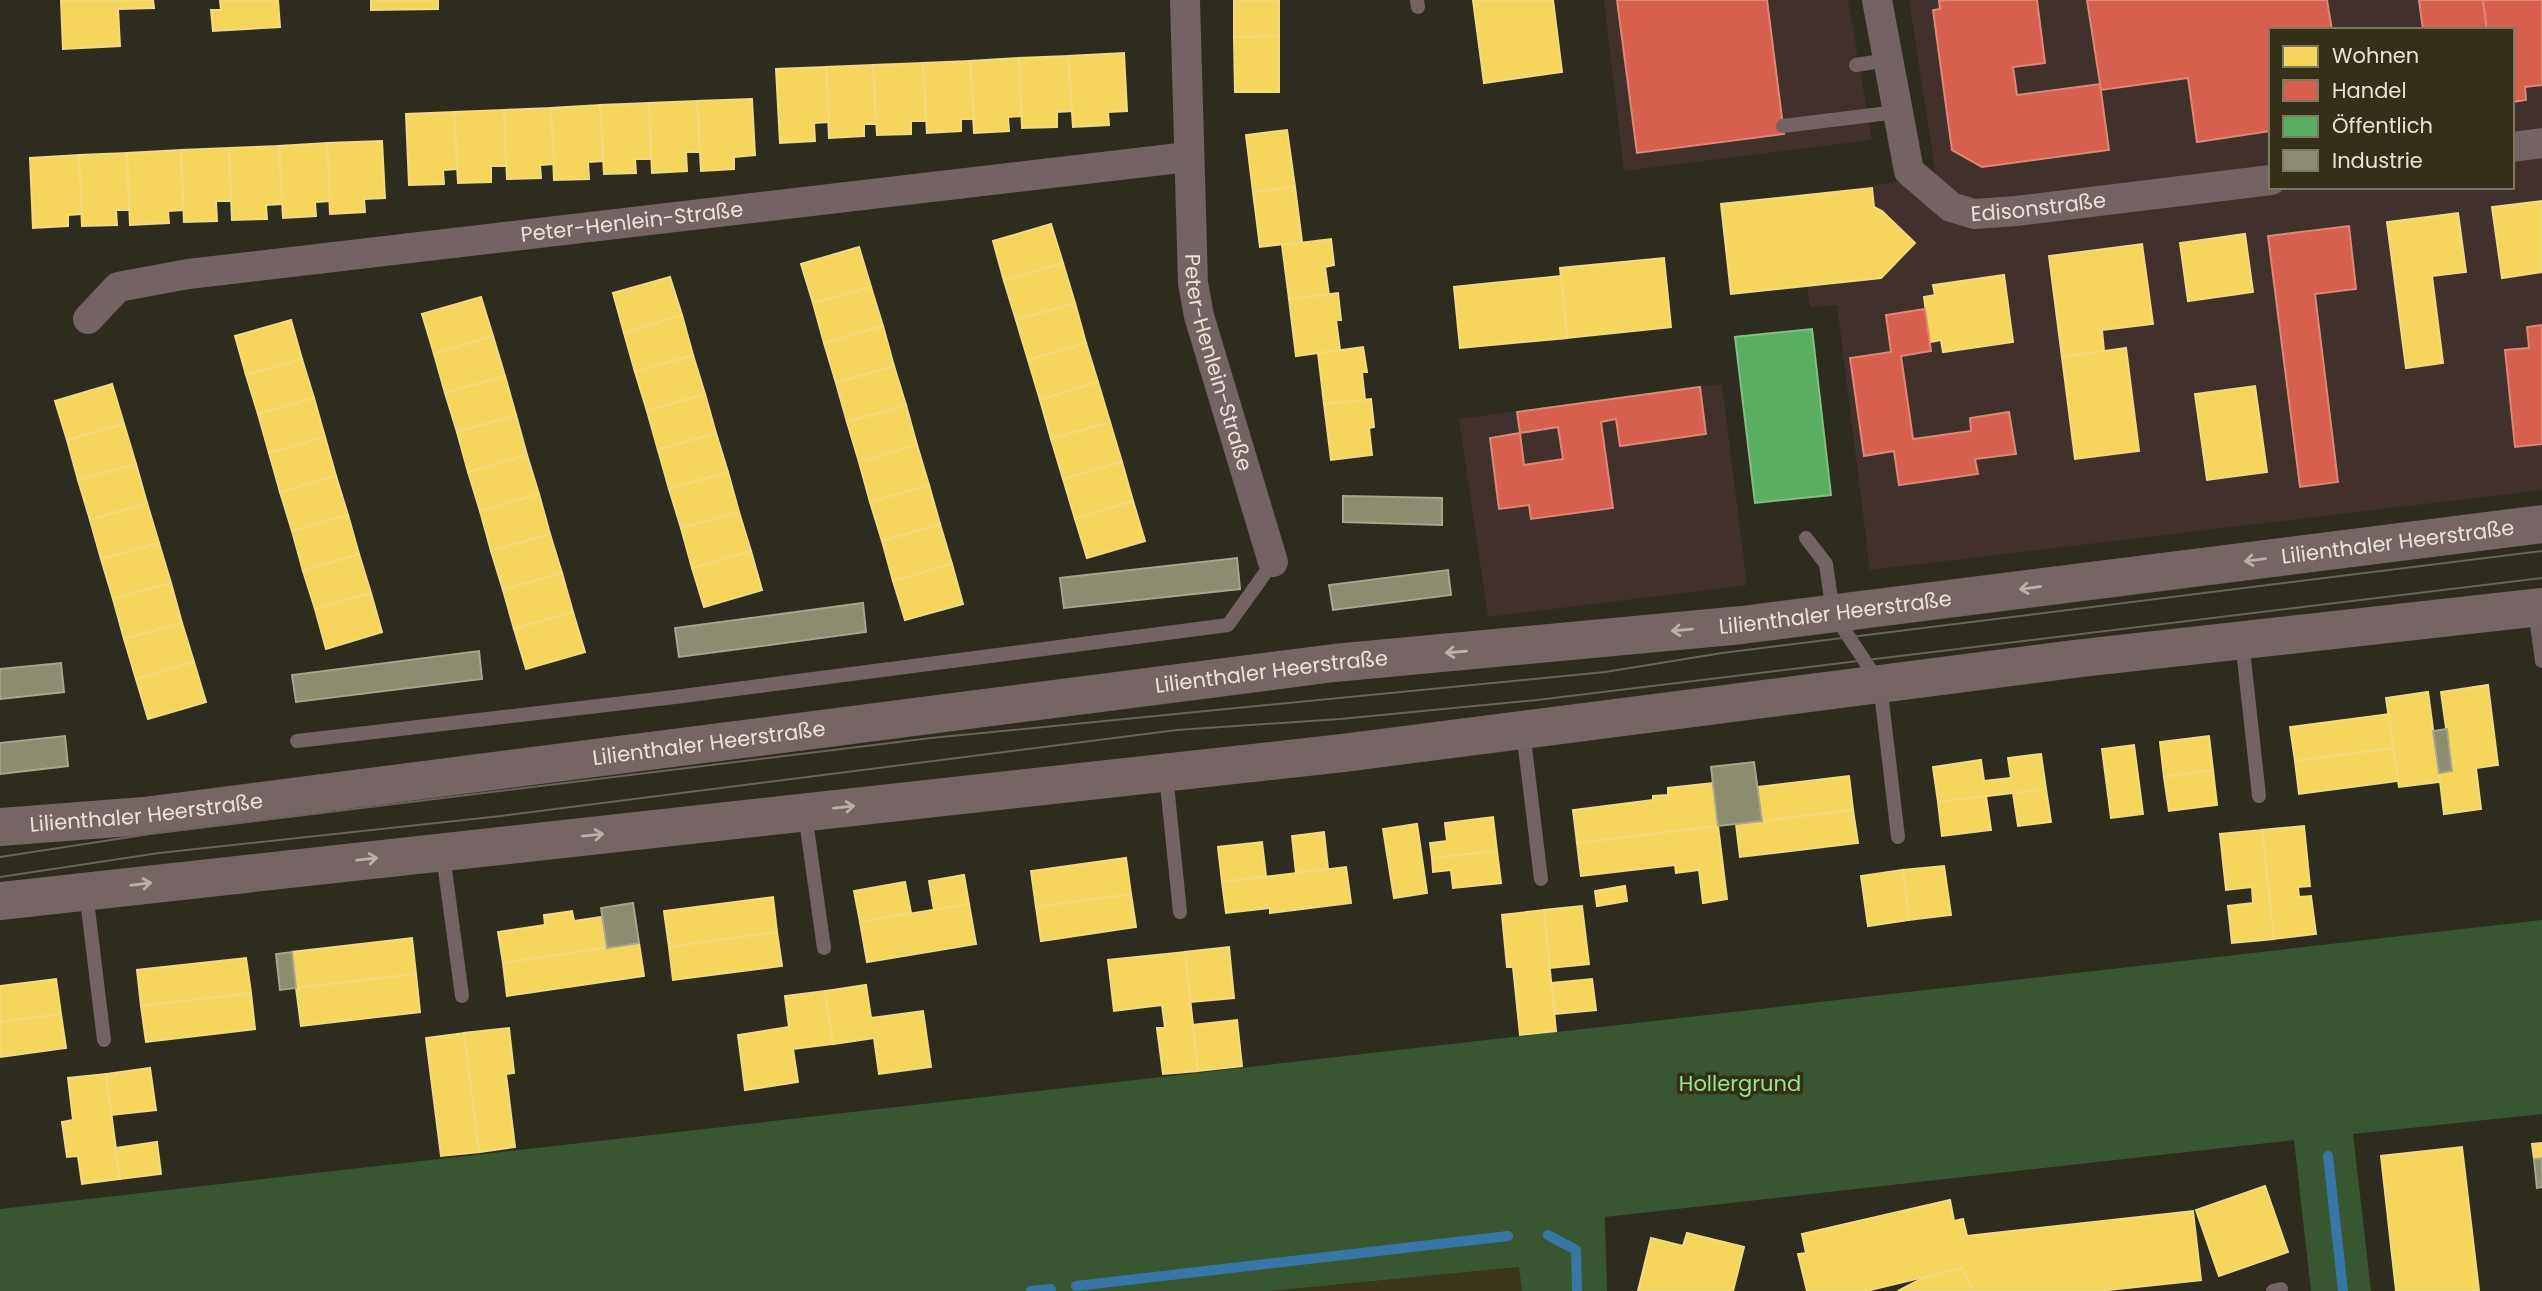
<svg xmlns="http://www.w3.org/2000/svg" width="2542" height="1291" viewBox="0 0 2542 1291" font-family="Poppins,sans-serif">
  <rect width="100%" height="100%" fill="#2e2c1e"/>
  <g fill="#42302c" fill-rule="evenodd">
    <polygon points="1604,0 1848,0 1872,140 1624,171"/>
    <path d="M 1909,0 L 2542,0 L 2542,490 L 1870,570 L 1837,305 L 1810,307 L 1796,197 L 1936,176 ZM 2271,30 L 2512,30 L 2512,187 L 2271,187 Z"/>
    <polygon points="1722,384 1747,585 1488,617 1459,419"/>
  </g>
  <polygon fill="#3b3618" points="1520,1267 1522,1291 1273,1291"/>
  <polygon fill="#38562f" points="2542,920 2542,1114 2353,1134 2371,1291 2311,1291 2294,1140 1605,1217 1607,1291 1522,1291 1519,1267 1271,1291 0,1291 0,1209"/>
  <g fill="#f6d55c" stroke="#f2da81" stroke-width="2">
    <polygon points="61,0 153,0 154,8 118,9 120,46 63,49"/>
    <polygon points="220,0 278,0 280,27 213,31 211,10 221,10"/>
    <polygon points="371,0 438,0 438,9 371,10"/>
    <polygon points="1234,0 1279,0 1279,36 1234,37"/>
    <polygon points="1473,0 1553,0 1562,72 1484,83"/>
    <polygon points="1279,36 1279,92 1235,92 1234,37"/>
    <polygon points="1124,53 1127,111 1108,112 1109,125 1073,127 1068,56"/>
    <polygon points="1068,56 1072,111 1057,112 1057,127 1022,128 1019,58"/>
    <polygon points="1019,58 1021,116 1008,117 1009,131 974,133 970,61"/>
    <polygon points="970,61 974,119 961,119 961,131 927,133 923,63"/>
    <polygon points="923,63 926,121 911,121 911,134 877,135 873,65"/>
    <polygon points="873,65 876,124 864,124 864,136 829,138 826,67"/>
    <polygon points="826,67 829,122 814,123 815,141 780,143 776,69"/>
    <polygon points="752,99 755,155 734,157 734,169 701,171 697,101"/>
    <polygon points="697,101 700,152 686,152 687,171 652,173 649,103"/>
    <polygon points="649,103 651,159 635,159 636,173 604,174 600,105"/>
    <polygon points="600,105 603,161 588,162 589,179 554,180 551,108"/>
    <polygon points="551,108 554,164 540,165 541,178 507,179 504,110"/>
    <polygon points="504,110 506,166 491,166 491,182 458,183 454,112"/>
    <polygon points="454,112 457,169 443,170 444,184 409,185 406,114"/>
    <polygon points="1287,130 1295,187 1253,192 1246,135"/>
    <polygon points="382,141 385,198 364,199 365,212 330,214 327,143"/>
    <polygon points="327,143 330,201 315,202 316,216 283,218 279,146"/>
    <polygon points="279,146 282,204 266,205 267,219 232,220 229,148"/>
    <polygon points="229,148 231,201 216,201 217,221 184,222 181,150"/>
    <polygon points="181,150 183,210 168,211 169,223 130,225 127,153"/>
    <polygon points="127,153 129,210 116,210 117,225 82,226 79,155"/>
    <polygon points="79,155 82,214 68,215 68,226 33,228 30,158"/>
    <polygon points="1295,187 1302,242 1260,247 1253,192"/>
    <polygon points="1872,188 1874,207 1882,211 1915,243 1881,278 1731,294 1721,204"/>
    <polygon points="2542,201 2542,272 2502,278 2492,207"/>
    <polygon points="2458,213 2466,272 2432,276 2443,363 2406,368 2387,222"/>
    <polygon points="1051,224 1063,263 1004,281 993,241"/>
    <polygon points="2245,234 2253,292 2188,301 2180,243"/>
    <polygon points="1331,239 1334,265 1325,267 1329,295 1289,299 1282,245"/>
    <polygon points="2142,244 2153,324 2102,330 2104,351 2062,357 2049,256"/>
    <polygon points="859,247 871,287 813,303 801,264"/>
    <polygon points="1664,258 1671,327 1567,338 1560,268"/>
    <polygon points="1063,263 1075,303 1016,320 1004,281"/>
    <polygon points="2004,275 2013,342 1943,352 1941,340 1930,342 1924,297 1935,295 1933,285"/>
    <polygon points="1561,276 1567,338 1460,348 1454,287"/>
    <polygon points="670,277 682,315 624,333 613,293"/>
    <polygon points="871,287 883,326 824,343 813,303"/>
    <polygon points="1338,293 1341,320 1336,320 1340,350 1296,356 1289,299"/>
    <polygon points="481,297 493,336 434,354 422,314"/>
    <polygon points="1075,303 1086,343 1028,360 1016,320"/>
    <polygon points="682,315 693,355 635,372 624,333"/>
    <polygon points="291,320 302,359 246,375 235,336"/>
    <polygon points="883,326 894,366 836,383 824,343"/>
    <polygon points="493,336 505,376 445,393 434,354"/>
    <polygon points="1086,343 1098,382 1040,400 1028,360"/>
    <polygon points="1363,347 1367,372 1362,372 1365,400 1324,404 1318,353"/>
    <polygon points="2126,348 2139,451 2075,459 2062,357"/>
    <polygon points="693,355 705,394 647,411 635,372"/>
    <polygon points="302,359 314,398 258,414 246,375"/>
    <polygon points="894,366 906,405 847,422 836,383"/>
    <polygon points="505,376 516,415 457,432 445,393"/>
    <polygon points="1098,382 1110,422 1051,439 1040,400"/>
    <polygon points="112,384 124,424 67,440 55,401"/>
    <polygon points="2255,386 2267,472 2207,480 2195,394"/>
    <polygon points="705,394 716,433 658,450 647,411"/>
    <polygon points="314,398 325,437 269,453 258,414"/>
    <polygon points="1371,399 1374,427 1369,428 1372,455 1331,460 1324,404"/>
    <polygon points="906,405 917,445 859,462 847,422"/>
    <polygon points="516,415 527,455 468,472 457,432"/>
    <polygon points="1110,422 1122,462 1063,479 1051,439"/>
    <polygon points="124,424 136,464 78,480 67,440"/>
    <polygon points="716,433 728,472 669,489 658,450"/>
    <polygon points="325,437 336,476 280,492 269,453"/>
    <polygon points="917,445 929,485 870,502 859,462"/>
    <polygon points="527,455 539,494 480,511 468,472"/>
    <polygon points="1122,462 1133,501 1075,519 1063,479"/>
    <polygon points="136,464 147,503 90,520 78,480"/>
    <polygon points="728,472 739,512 681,528 669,489"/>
    <polygon points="336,476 348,515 292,531 280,492"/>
    <polygon points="929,485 940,524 882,541 870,502"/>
    <polygon points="539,494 550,534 491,551 480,511"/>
    <polygon points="1133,501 1145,541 1087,558 1075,519"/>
    <polygon points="147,503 159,543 101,559 90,520"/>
    <polygon points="739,512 751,551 692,568 681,528"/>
    <polygon points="348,515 359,554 303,571 292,531"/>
    <polygon points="940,524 952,564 893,581 882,541"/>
    <polygon points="550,534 562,573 503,590 491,551"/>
    <polygon points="159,543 171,583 113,599 101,559"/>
    <polygon points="751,551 762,590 704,607 692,568"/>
    <polygon points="359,554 371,593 315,609 303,571"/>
    <polygon points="952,564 963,604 905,620 893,581"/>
    <polygon points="562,573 573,612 514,629 503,590"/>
    <polygon points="171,583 182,623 124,639 113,599"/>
    <polygon points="371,593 382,632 326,649 315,609"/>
    <polygon points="573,612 585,652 526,669 514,629"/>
    <polygon points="182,623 194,662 136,679 124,639"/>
    <polygon points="194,662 206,702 148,719 136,679"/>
    <polygon points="2488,685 2498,765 2476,768 2481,809 2444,814 2439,773 2452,771 2441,692"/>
    <polygon points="2428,692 2440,782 2399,787 2386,698"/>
    <polygon points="2389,714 2393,748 2295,761 2290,727"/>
    <polygon points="2209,736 2213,770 2164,777 2160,742"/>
    <polygon points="2134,745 2143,814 2111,818 2102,749"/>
    <polygon points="2393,748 2398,781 2299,794 2295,761"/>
    <polygon points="2041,754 2046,789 1938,802 1933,767 1981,760 1984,781 2011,778 2008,758"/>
    <polygon points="2213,770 2217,805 2169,811 2164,777"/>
    <polygon points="1849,776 1853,810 1762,821 1757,787"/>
    <polygon points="1713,783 1718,826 1577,843 1573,810 1653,800 1653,796 1668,795 1668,788"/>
    <polygon points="2046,789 2051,822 2018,826 2013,793"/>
    <polygon points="1986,796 1991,830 1942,836 1938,802"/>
    <polygon points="1853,810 1858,843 1740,857 1736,824"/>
    <polygon points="1493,817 1497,851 1432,858 1430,843 1447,841 1445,823"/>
    <polygon points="1417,824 1427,893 1394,898 1383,829"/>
    <polygon points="1718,826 1727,899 1703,903 1699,870 1676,873 1675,865 1581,876 1577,843"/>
    <polygon points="2304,826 2310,886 2298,887 2299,897 2311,896 2316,934 2274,939 2262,830"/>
    <polygon points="2262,830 2274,939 2232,943 2228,906 2253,903 2252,887 2226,890 2220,834"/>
    <polygon points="1324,832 1328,869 1296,873 1292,836"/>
    <polygon points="1262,842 1266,876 1222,882 1218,847"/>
    <polygon points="1497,851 1501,883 1453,888 1451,870 1433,872 1432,858"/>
    <polygon points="1126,858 1131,894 1036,907 1031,871"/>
    <polygon points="1944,866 1951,915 1909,920 1903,870"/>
    <polygon points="1346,867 1351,903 1270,913 1270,908 1226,913 1222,882"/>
    <polygon points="1903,870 1909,920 1868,926 1861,876"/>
    <polygon points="964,875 969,904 934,910 929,881"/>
    <polygon points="905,882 911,913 860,922 854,891"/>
    <polygon points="1625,886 1627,901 1597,906 1595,891"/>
    <polygon points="1131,894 1136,927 1041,941 1036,907"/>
    <polygon points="773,897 777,932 669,947 664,911"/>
    <polygon points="969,904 976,944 867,962 860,922"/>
    <polygon points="1582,906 1589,964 1550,968 1544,910"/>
    <polygon points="1544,910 1556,1031 1520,1035 1513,967 1507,967 1502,915"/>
    <polygon points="572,911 574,921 602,917 607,948 503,963 498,932 545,925 544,915"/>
    <polygon points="777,932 782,966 673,980 669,947"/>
    <polygon points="412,938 416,974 296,988 292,952"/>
    <polygon points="639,943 644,976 507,996 503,963"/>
    <polygon points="1229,947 1234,998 1191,1002 1185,952"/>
    <polygon points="1185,952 1198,1071 1163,1074 1157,1028 1165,1028 1162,1005 1114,1011 1108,960"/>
    <polygon points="246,958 251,993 141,1006 137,970"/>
    <polygon points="416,974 420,1012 301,1026 296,988"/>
    <polygon points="56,979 61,1014 0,1022 0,986"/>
    <polygon points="1592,979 1596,1010 1555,1014 1552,983"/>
    <polygon points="866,985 871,1018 923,1011 931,1067 879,1074 874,1038 833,1044 825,991"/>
    <polygon points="825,991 833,1044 793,1049 798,1082 745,1090 738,1035 789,1027 785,996"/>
    <polygon points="251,993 255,1029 146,1042 141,1006"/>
    <polygon points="61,1014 66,1048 0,1057 0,1022"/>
    <polygon points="1237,1020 1242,1066 1198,1071 1193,1025"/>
    <polygon points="509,1028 514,1073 506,1074 515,1147 479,1152 464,1033"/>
    <polygon points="464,1033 479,1152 441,1156 426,1038"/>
    <polygon points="150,1068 156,1110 111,1115 106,1074"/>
    <polygon points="106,1074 120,1179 82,1184 78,1156 67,1157 62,1122 73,1120 68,1078"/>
    <polygon points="157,1142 161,1174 120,1179 115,1148"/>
    <polygon points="2542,1143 2542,1158 2534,1159 2532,1144"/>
    <polygon points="2462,1147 2479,1291 2396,1291 2381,1156"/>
    <polygon points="2265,1186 2288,1252 2219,1276 2196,1210"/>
    <polygon points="1950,1200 1954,1221 1963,1219 1967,1236 2193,1211 2201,1280 2099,1291 1973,1291 1962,1268 1866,1291 1807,1291 1798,1254 1806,1253 1802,1234"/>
    <polygon points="1687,1233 1744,1247 1733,1291 1638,1291 1651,1238 1683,1246"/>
    <polygon points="1962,1268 1973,1291 1898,1291 1923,1278"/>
  </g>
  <g fill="#d6604d" stroke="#db8876" stroke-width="2">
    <polygon points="1617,0 1767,0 1784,134 1637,153"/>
    <polygon points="2037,0 2045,63 2013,67 2017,95 2100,84 2109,150 1982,167 1952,150 1933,10 1940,9 1939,1 1948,0"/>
    <polygon points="2087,0 2327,0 2332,30 2271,30 2271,131 2197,142 2188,78 2101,90"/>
    <polygon points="2419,0 2483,0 2487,30 2423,30"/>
    <polygon points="2483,0 2542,0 2542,85 2525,87 2526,100 2512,102 2512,30 2487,30"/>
    <polygon points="2349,226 2356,289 2315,294 2338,482 2300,487 2268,236"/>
    <polygon points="1925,309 1931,351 1901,356 1913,439 1971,431 1970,418 2009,412 2016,454 1975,459 1978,474 1899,485 1894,451 1864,456 1850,358 1891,352 1886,315"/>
    <polygon points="2542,325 2542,444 2515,447 2505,350 2529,348 2527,327"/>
    <polygon points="1700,387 1706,434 1620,446 1616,419 1601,422 1613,508 1531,519 1529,505 1499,509 1490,438 1520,433 1524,465 1563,459 1558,427 1520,433 1517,412"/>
  </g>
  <polygon fill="#5aae61" stroke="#84be84" stroke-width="2" points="1812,329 1831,495 1755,503 1735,337"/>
  <g fill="#8c8c6e" stroke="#a7a68d" stroke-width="2">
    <polygon points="1343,496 1442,498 1442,525 1343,522"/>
    <polygon points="1237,558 1240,589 1064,608 1060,578"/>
    <polygon points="1448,570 1451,595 1333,610 1329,585"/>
    <polygon points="863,603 866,632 679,657 675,628"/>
    <polygon points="479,651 482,679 296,702 292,675"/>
    <polygon points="61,663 64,692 0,699 0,669"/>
    <polygon points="2447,729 2452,771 2439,773 2433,731"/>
    <polygon points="65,736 68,766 0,774 0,743"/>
    <polygon points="1754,762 1762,821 1718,826 1711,767"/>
    <polygon points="633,903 639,943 607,948 601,908"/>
    <polygon points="292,952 296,988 280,990 276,954"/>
    <polygon points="2542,1158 2542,1187 2537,1188 2534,1159"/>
  </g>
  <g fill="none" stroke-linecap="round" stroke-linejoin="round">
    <g stroke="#3876a7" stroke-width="10">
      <polyline points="2328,1156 2343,1291"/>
      <polyline points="1548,1235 1576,1250 1577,1291"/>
      <polyline points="1076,1286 1508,1236"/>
      <polyline points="1031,1291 1051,1289"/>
    </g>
    <g stroke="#736364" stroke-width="14">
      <polyline points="1417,0 1418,7"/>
      <polyline points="1856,65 1887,60"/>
      <polyline points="1783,126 1897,112"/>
      <polyline points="1806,538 1826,564 1833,613 1880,684 1898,837"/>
      <polyline points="2535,610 2542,661"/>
      <polyline points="2242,641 2259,796"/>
      <polyline points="1523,731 1541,879"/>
      <polyline points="297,741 675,697 1228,625 1273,562"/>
      <polyline points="1166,775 1180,912"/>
      <polyline points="805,814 824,948"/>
      <polyline points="443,855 462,996"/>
      <polyline points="86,892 104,1040"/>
      <polyline points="2273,1291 2281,1289"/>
    </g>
    <g stroke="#736364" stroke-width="30">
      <path id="s1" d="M 1185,0 L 1193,283 L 1199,316 L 1273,562"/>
      <path id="s2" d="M 1877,0 L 1909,171 L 1951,207 L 1974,214 L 2016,211 L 2271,180"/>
      <polyline points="2512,147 2542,143"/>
      <path id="s3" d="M 88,319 L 118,287 L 188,274 L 1188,157"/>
    </g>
    <g stroke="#756564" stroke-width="38">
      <path id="s4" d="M 0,827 L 144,816 L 1334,663 L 1742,625 L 2542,524"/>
      <polyline points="0,901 1343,753 2082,658 2542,607"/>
    </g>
    <g stroke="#6a635d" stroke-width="2">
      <polyline points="0,857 150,834 931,738 1605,672 1722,653 2542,551"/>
      <polyline points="0,877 159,853 501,816 1177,730 1340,719 1537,700 2542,578"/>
    </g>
  </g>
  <defs><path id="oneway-shaft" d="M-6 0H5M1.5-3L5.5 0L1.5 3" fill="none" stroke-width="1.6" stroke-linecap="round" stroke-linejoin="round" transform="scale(1.75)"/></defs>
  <g stroke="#b9b1a8">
    <use href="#oneway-shaft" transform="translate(2255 560) rotate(173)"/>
    <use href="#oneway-shaft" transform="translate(2030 588) rotate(173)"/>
    <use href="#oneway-shaft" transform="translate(1682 630) rotate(175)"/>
    <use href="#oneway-shaft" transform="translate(1456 652) rotate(175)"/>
    <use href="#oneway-shaft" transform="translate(844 807) rotate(-6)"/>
    <use href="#oneway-shaft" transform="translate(593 835) rotate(-6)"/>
    <use href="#oneway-shaft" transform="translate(367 859) rotate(-6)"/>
    <use href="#oneway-shaft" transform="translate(141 884) rotate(-7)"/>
  </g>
  <g text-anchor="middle" stroke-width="7" stroke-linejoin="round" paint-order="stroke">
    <g font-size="21" fill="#e7e4d6" stroke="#343018">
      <text dy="7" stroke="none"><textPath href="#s2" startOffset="318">Edisonstraße</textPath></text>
      <text dy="7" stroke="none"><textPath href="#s3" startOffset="562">Peter-Henlein-Straße</textPath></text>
      <text dy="7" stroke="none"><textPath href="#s1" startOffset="366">Peter-Henlein-Straße</textPath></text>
      <text dy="7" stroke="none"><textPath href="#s4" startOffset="2415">Lilienthaler Heerstraße</textPath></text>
      <text dy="7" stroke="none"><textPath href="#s4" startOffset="1848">Lilienthaler Heerstraße</textPath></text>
      <text dy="7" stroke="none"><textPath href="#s4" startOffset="1281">Lilienthaler Heerstraße</textPath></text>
      <text dy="7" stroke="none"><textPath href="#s4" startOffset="714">Lilienthaler Heerstraße</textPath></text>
      <text dy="7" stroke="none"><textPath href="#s4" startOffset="147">Lilienthaler Heerstraße</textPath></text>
    </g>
    <g font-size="21" fill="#9be48a" stroke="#343018">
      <text x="1740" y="1091">Hollergrund</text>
    </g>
  </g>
  <rect x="2269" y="28" width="245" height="161" fill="#343018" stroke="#7c7864" stroke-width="2"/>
  <rect x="2283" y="46" width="35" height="21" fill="#f6d55c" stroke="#7c7864" stroke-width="2"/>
  <text x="2332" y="63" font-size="21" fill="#e7e4d6">Wohnen</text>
  <rect x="2283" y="80" width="35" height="21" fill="#d6604d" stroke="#7c7864" stroke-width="2"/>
  <text x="2332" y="98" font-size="21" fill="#e7e4d6">Handel</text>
  <rect x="2283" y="116" width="35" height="21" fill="#5aae61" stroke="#7c7864" stroke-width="2"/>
  <text x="2332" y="133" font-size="21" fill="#e7e4d6">Öffentlich</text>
  <rect x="2283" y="150" width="35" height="21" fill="#8c8c6e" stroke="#7c7864" stroke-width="2"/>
  <text x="2332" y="168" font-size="21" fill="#e7e4d6">Industrie</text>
</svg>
